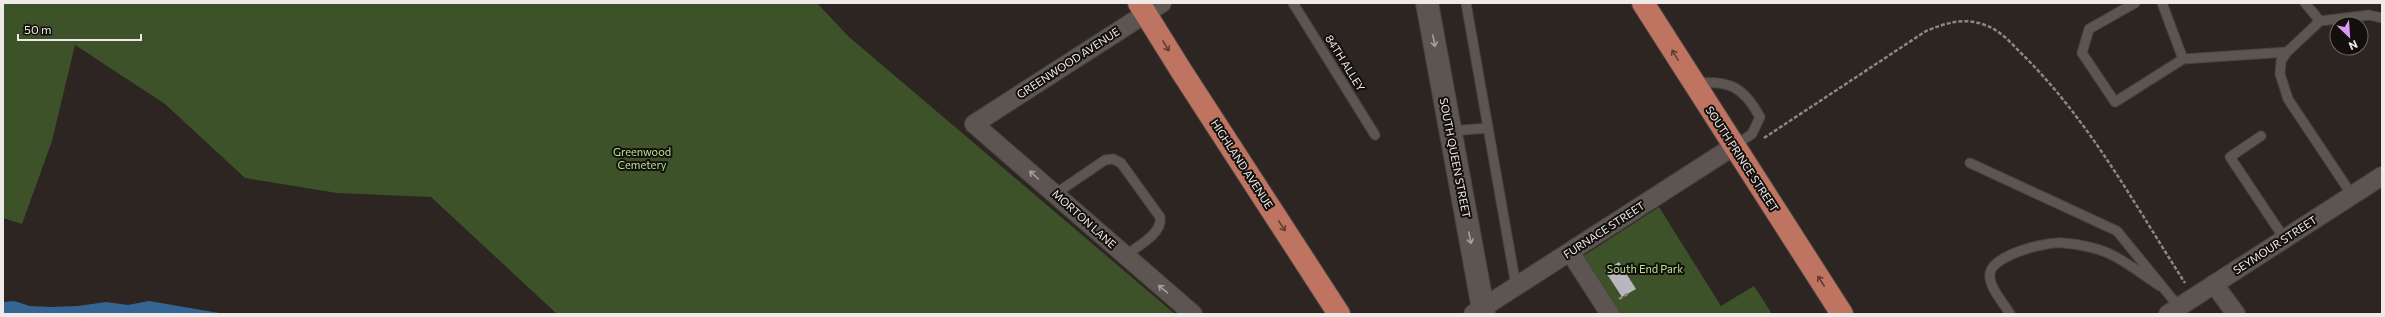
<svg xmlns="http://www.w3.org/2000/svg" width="2385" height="317" viewBox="0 0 2385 317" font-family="Commissioner,sans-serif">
  <rect width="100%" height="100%" fill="#2c2522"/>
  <g fill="#3d5228">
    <polygon points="3,3 817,3 848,36 1175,314 557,314 431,197 337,193 245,178 165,104 75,45 52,141 22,224 3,218"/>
    <polygon points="1659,207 1721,306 1754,286 1772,314 1615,314 1580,258"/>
  </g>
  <polygon fill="#366593" points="14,301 30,306 51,307 78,306 106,302 128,305 149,301 225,314 3,314 3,302"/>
  <polygon fill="#b8b6bf" points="1619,262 1636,289 1622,297 1605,271"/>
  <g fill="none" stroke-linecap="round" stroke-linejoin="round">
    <defs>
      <g id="service">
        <polyline points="1293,3 1375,135"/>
        <polyline points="1466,3 1516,286"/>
        <polyline points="2135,3 2089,29 2082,53 2115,102 2183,59 2287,52"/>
        <polyline points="2162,3 2183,59"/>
        <polyline points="2305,3 2320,21"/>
        <path d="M 1694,83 C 1729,80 1743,86 1760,117 L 1752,134 L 1734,146"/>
        <polyline points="1450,131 1488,128"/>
        <polyline points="2261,136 2230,157 2284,238"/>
        <polyline points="1970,163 2117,231 2179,307"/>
        <path d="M 1055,194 L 1105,160 L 1113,159 L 1121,163 L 1160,217 C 1163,234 1137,246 1125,256"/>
        <polyline points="2352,195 2288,99 2280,74 2281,61 2287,52 2320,21 2369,15 2382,18"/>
        <path d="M 2010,314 C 2004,303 1988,287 1990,273 C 1993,255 2047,241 2063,243 C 2077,244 2096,248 2108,253 C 2126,261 2144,276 2160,286"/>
      </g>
      <g id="minor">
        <polyline points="1162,3 974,124 1193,314"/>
        <polyline points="1570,252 1610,314"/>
        <polyline points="2214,284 2236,314"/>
        <polyline points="1473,314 1734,146"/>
        <polyline points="2168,314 2382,176"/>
      </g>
      <polyline id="secondary" points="1427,3 1484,314"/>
      <g id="trunk">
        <polyline points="1139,3 1182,72 1339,314"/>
        <polyline points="1643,3 1842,314"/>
      </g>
    </defs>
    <use href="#service" stroke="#484340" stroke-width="11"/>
    <use href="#minor" stroke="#484340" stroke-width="20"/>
    <use href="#secondary" stroke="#484340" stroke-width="24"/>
    <use href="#trunk" stroke="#484340" stroke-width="24"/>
    <g stroke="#8c8784" stroke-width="2.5" stroke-dasharray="4 2" stroke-linecap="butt">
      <path d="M 1764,138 L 1926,31 C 1946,23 1964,17 1985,25 C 2000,30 2011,43 2022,54 C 2089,120 2135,205 2185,283"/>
      <polyline points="1619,299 1629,293"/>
    </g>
    <use href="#service" stroke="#5c5551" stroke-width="9"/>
    <use href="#minor" stroke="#5c5551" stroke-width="18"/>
    <use href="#secondary" stroke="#5c5551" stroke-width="22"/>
    <use href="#trunk" stroke="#bf7462" stroke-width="22"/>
  </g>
  <defs><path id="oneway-shaft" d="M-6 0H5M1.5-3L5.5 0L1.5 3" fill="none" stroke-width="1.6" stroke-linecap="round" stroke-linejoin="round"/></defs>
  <g stroke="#a5a09c">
    <use href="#oneway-shaft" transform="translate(1434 41) rotate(79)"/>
    <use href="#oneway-shaft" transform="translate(1034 175) rotate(-138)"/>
    <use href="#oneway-shaft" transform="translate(1470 238) rotate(79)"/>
    <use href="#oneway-shaft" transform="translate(1163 289) rotate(-140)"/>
  </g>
  <g stroke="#603c33">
    <use href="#oneway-shaft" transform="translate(1166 46) rotate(59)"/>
    <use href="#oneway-shaft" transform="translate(1675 55) rotate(-122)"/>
    <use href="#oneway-shaft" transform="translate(1282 226) rotate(57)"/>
    <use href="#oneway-shaft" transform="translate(1821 281) rotate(-123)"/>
  </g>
  <g text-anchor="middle" stroke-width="4" stroke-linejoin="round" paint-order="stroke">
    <g font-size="11" fill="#eeeae8" stroke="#120f0d">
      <text transform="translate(1068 63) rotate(-33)" y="4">GREENWOOD AVENUE</text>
      <text transform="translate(1345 63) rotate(58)" y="4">84TH ALLEY</text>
      <text transform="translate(1455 158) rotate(79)" y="4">SOUTH QUEEN STREET</text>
      <text transform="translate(1742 159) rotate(57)" y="4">SOUTH PRINCE STREET</text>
      <text transform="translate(1242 164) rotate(57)" y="4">HIGHLAND AVENUE</text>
      <text transform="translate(1084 219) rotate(42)" y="4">MORTON LANE</text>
      <text transform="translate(1604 230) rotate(-33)" y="4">FURNACE STREET</text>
      <text transform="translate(2275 245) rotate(-33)" y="4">SEYMOUR STREET</text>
    </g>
    <g font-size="11" fill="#b8e48e" stroke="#120f0d">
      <text x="642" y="156">Greenwood<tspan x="642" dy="13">Cemetery</tspan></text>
      <text x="1645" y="273">South End Park</text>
    </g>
  </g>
  <rect width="2385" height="317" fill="none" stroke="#eeeae8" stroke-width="8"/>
  <g transform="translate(2349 36) rotate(155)"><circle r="19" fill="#120f0d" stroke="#6a6765"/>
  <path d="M0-3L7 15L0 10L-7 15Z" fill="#da9af6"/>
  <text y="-6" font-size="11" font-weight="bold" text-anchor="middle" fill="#eeeae8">N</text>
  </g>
  <path d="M18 34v6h123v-6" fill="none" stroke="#eeeae8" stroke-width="2"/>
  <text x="24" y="34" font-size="12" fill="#eeeae8" stroke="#120f0d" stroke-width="3" paint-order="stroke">50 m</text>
</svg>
